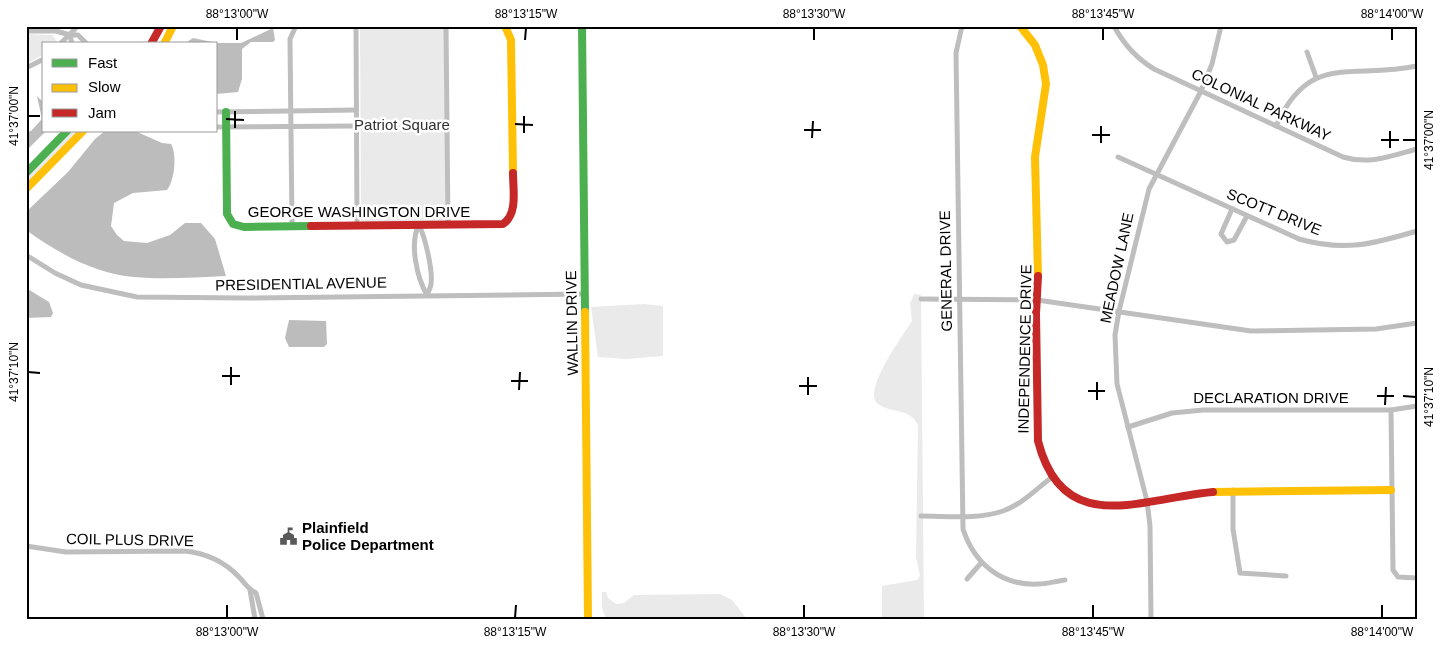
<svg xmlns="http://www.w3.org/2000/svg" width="1443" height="645" viewBox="0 0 1443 645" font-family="Arial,sans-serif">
  <rect width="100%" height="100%" fill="#fff"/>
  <g fill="#eaeaea">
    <polygon points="360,27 444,27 446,223 361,223"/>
    <polygon points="26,34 52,35 57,41 54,44 44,44 44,54 26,64"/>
    <polygon points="70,131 78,131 26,186 26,178"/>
    <path d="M 914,294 L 921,295 L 924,619 L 882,619 L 882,586 L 917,580 L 920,576 L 916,557 L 918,425 C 909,407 892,414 878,404 C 861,392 904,334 912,321 L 910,303 Z"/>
    <polygon points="644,304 663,306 663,356 626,359 598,357 591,307"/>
    <polygon points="602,592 606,592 608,598 616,604 624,603 634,595 720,594 732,600 747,619 606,619 602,608"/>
  </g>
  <g fill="#bcbcbc">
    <polygon points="273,28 275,40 273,42 251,42 242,49 242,79 238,92 216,94 216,44 184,44 193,38 217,43 241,43"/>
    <polygon points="37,96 44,103 44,131 46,131 26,151 26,132 31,131 42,119"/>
    <path d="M 105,131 L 135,131 L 162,143 L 171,144 C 177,154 175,180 167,190 L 133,193 L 114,203 L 111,226 L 117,235 L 124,241 L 147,243 L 170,235 L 185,223 L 201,223 L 215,239 L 226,276 C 196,277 164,280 134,277 C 95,274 58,253 26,230 L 26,212 L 68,172 L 95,139 Z"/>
    <polygon points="26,288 49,302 53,313 51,317 26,318"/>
    <polygon points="289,320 326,321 327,344 324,347 289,347 285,338"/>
  </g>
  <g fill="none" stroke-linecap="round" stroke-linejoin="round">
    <g stroke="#bebebe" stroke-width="5">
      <polyline points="356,26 357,225"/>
      <polyline points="446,26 448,225"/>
      <path d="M 962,26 L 956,53 L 963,529 C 974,563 1001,586 1038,584 C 1047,584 1056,581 1065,580"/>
      <path d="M 1114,26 C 1124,45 1136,58 1154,69 L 1343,157 C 1369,165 1391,156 1417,149"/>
      <polyline points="26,31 56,31 70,35 78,35 87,44"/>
      <polyline points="70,35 72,44"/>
      <polyline points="60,44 78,26"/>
      <polyline points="1307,52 1316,77"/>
      <polyline points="26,68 44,59"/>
      <polyline points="216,112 356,110"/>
      <path d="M 1276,126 C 1310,51 1351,80 1417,66"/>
      <polyline points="216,127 356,126"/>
      <path d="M 1118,157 L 1299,239 C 1344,252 1373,244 1417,231"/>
      <polyline points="1232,209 1221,234 1227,242 1234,240 1247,216"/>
      <path d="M 419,225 C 409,243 417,278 427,295"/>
      <path d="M 419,225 C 425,237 433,270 431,284 C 431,287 428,292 427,295"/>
      <polyline points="292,226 290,39 296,26"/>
      <polyline points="26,255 55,273 81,285 137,297 246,298 585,294"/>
      <polyline points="921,299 1037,300 1251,331 1376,329 1417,323"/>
      <polyline points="1391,410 1393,570 1398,577 1417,578"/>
      <polyline points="1128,427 1172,413 1203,410 1391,410 1417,406"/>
      <polyline points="1233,490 1233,529 1240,573 1286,576"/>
      <path d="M 921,516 C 947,516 977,520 1003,511 C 1021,505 1036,489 1051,478"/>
      <path d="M 26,546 L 66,552 L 184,551 C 206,553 224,561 239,577 C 245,583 248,589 256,593 L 263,619"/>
      <polyline points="967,579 981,563"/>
      <polyline points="250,590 255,619"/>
      <polyline points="1151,619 1150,526 1147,501 1117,384 1115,335 1119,311 1149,189 1201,91 1212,64 1221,26"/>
    </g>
    <g stroke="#4caf50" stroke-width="8">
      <polyline points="582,26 585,312"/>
      <polyline points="226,112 227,214 233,224 244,227 311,226"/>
      <polyline points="26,173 67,131"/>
    </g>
    <g stroke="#ffc107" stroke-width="8">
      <polyline points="505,26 511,40 513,173"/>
      <polyline points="1020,26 1035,45 1043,65 1046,84 1035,157 1038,276"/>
      <polyline points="164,44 173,26"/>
      <polyline points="26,189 83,131"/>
      <polyline points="585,312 588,619"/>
      <polyline points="1213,492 1391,490"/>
    </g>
    <g stroke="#c62828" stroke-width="8">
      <polyline points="151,44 161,26"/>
      <path d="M 311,226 L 503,224 C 518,214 513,190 513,173"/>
      <path d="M 1038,276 L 1036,314 L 1038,441 C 1063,539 1142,498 1213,492"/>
    </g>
  </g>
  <path fill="none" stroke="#000" stroke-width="2" d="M 237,40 L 237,28M 525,40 L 526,28M 814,40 L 814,28M 1103,40 L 1103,28M 1392,40 L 1392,28M 28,116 L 40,116M 226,119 L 244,120M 515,124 L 533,125M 235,128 L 235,111M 804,130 L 821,130M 524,133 L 524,116M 1092,135 L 1110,135M 812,138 L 813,121M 1381,140 L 1399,140M 1403,140 L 1416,140M 1101,143 L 1101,126M 1390,148 L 1390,131M 28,372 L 40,373M 222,376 L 240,376M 511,381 L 528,381M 231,385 L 231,367M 799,386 L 817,386M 519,390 L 520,372M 1088,391 L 1105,391M 808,395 L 808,377M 1377,396 L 1394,396M 1403,396 L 1416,397M 1097,400 L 1097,382M 1385,405 L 1386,387M 227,618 L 227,605M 515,618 L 516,605M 804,618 L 804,605M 1093,618 L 1093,605M 1382,618 L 1382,605"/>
  <defs>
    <symbol id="civic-bare" viewBox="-9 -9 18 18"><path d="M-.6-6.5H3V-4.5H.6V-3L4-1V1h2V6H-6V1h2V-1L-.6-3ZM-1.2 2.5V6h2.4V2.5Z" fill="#595959" stroke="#fff" stroke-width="2.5" paint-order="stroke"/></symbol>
  </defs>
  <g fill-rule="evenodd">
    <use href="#civic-bare" x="276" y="524" width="25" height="25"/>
  </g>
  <g text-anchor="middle" stroke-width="5" stroke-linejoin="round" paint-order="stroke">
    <g font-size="15" fill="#000" stroke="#fff">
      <text transform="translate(1261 105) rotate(25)" y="5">COLONIAL PARKWAY</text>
      <text x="359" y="217">GEORGE WASHINGTON DRIVE</text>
      <text transform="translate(1274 212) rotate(22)" y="5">SCOTT DRIVE</text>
      <text transform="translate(1117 268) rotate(-78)" y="5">MEADOW LANE</text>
      <text transform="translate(946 271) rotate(-91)" y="5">GENERAL DRIVE</text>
      <text transform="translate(301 284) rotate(-1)" y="5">PRESIDENTIAL AVENUE</text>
      <text transform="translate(572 323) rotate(-91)" y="5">WALLIN DRIVE</text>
      <text transform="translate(1025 349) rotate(-89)" y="5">INDEPENDENCE DRIVE</text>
      <text x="1271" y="403">DECLARATION DRIVE</text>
      <text transform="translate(130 540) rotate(1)" y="5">COIL PLUS DRIVE</text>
    </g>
    <g font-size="15" fill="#303030" stroke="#fff">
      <text x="402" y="130">Patriot Square</text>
    </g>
    <g font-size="15" font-weight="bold" fill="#000" stroke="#fff" text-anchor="start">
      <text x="302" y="533">Plainfield<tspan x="302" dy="17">Police Department</tspan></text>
    </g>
  </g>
  <rect width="1443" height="645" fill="none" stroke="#ffffff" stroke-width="55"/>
  <rect x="42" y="42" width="175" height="90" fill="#ffffff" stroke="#999999"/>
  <rect x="52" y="59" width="25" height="8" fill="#4caf50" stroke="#999999"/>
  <text x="88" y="68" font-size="15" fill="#000000">Fast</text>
  <rect x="52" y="84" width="25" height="8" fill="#ffc107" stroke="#999999"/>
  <text x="88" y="92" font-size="15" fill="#000000">Slow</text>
  <rect x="52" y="109" width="25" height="8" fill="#c62828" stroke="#999999"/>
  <text x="88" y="118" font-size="15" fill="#000000">Jam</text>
  <rect x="28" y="28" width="1388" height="590" fill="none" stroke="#000" stroke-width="2"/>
  <g font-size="12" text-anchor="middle" fill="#000">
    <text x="237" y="18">88°13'00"W</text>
    <text x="526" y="18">88°13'15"W</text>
    <text x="814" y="18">88°13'30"W</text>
    <text x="1103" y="18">88°13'45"W</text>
    <text x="1392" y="18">88°14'00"W</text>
    <text transform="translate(14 116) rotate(-90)" y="4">41°37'00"N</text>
    <text transform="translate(1429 140) rotate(-90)" y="4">41°37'00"N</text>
    <text transform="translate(14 372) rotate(-90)" y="4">41°37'10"N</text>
    <text transform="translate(1429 397) rotate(-90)" y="4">41°37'10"N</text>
    <text x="227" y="636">88°13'00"W</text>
    <text x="515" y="636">88°13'15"W</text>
    <text x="804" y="636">88°13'30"W</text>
    <text x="1093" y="636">88°13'45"W</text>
    <text x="1382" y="636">88°14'00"W</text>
  </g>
</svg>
